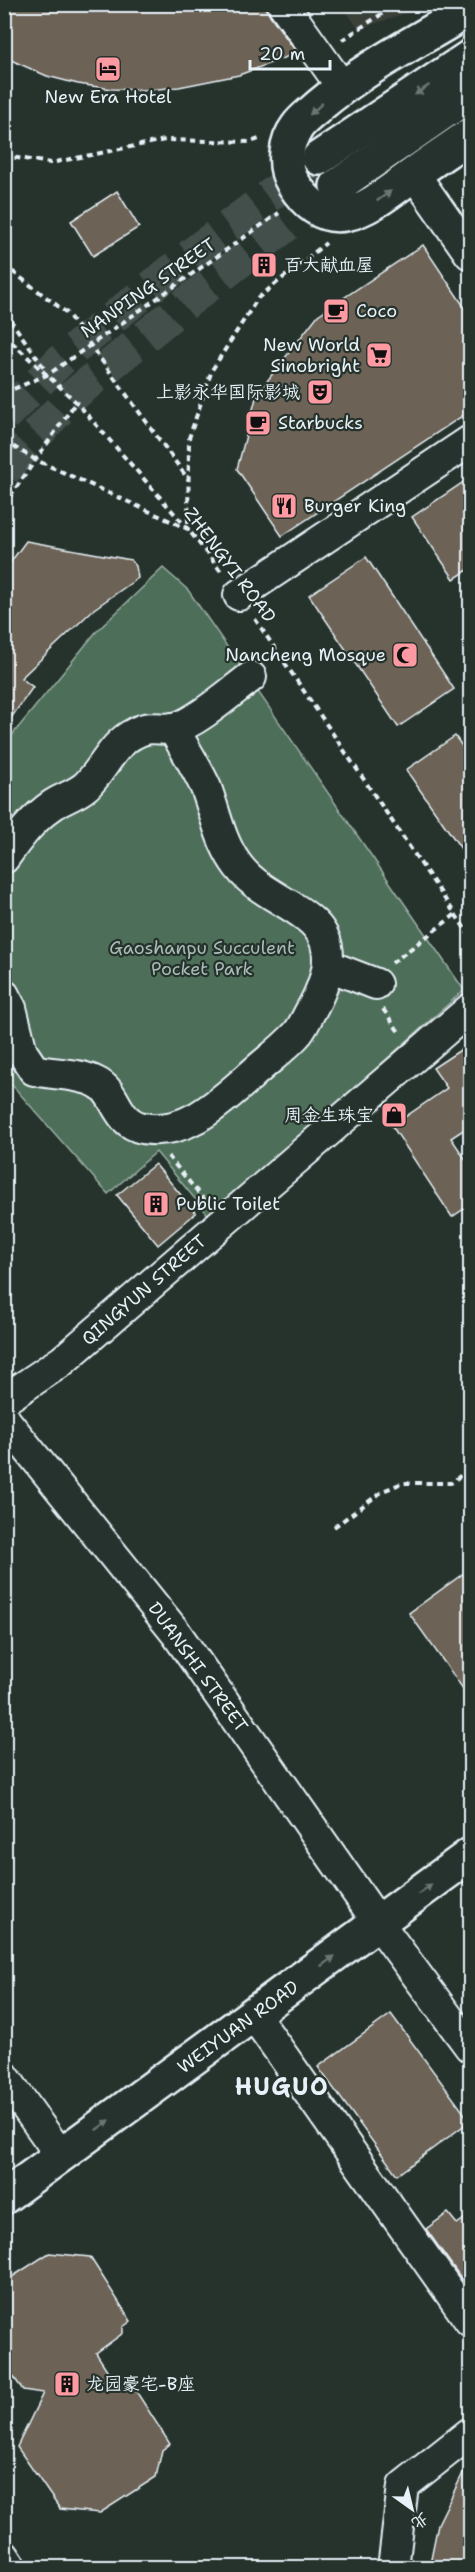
<svg xmlns="http://www.w3.org/2000/svg" width="475" height="2572" viewBox="0 0 475 2572" font-family="'Shantell Sans','LXGW WenKai TC',sans-serif">
  <rect width="100%" height="100%" fill="#26332d"/>
  <filter id="ink" filterUnits="userSpaceOnUse"><feTurbulence type="fractalNoise" baseFrequency=".0167" numOctaves="2"/><feDisplacementMap in="SourceGraphic" scale="12" xChannelSelector="R" yChannelSelector="G"/><feConvolveMatrix kernelMatrix="1 2 1 2 8 2 1 2 1" color-interpolation-filters="sRGB"/></filter>
  <g filter="url(#ink)">
    <polygon fill="#3b4139" points="341,5 430,5 359,29"/>
    <polygon fill="#4e6e58" stroke="#9bb0a8" stroke-width="1.5" points="163,568 188,590 464,990 210,1217 156,1152 108,1194 5,1077 4,745 96,632"/>
    <g fill="#6c6255" stroke="#e8f1f8" stroke-width="1.5">
      <polygon points="4,4 262,4 297,53 239,75 179,87 147,90 112,89 78,84 47,76 4,57"/>
      <polygon points="117,191 139,227 93,256 71,221"/>
      <polygon points="423,245 471,317 471,410 282,536 237,469 257,394 318,315"/>
      <polygon points="471,477 471,568 454,579 412,517"/>
      <polygon points="26,541 131,560 136,566 138,578 94,609 21,678 33,687 4,728 4,571"/>
      <polygon points="366,557 454,689 398,727 309,595"/>
      <polygon points="455,736 471,759 471,863 406,770"/>
      <polygon points="471,1043 471,1125 451,1138 471,1167 471,1204 452,1217 392,1126 447,1088 433,1068"/>
      <polygon points="155,1164 196,1213 158,1245 117,1195"/>
      <polygon points="471,1568 471,1700 409,1613"/>
      <polygon points="391,2014 470,2121 397,2175 318,2067"/>
      <polygon points="448,2213 457,2224 471,2214 471,2292 426,2229"/>
      <polygon points="49,2253 90,2257 131,2321 123,2327 123,2333 96,2353 118,2387 129,2380 170,2444 162,2450 156,2477 100,2513 60,2509 17,2447 43,2393 23,2390 4,2364 4,2282"/>
      <polygon points="471,2457 471,2568 429,2568 438,2524"/>
    </g>
    <g fill="none" stroke-linecap="round" stroke-linejoin="round">
      <g stroke="#43504b" stroke-width="33" stroke-dasharray="33 16" stroke-linecap="butt">
        <polyline points="4,416 62,359 197,250 313,163"/>
        <polyline points="4,471 69,399 186,303 335,188"/>
      </g>
      <defs>
        <g id="street">
          <polyline points="283,4 342,87"/>
          <polyline points="414,174 470,254"/>
          <polyline points="239,595 470,441"/>
          <path d="M 4,858 C 19,837 33,818 54,804 C 64,798 77,794 86,786 C 104,769 112,744 135,733 C 152,724 160,731 175,728 C 196,723 232,691 251,677"/>
          <polyline points="329,966 376,984"/>
          <path d="M 4,995 L 11,1008 L 22,1052 L 34,1070 C 55,1075 77,1073 96,1082 C 118,1092 114,1122 143,1128 C 185,1136 219,1103 249,1077 C 264,1063 282,1050 296,1035 C 302,1029 306,1019 310,1012 C 327,982 341,944 308,918 C 283,898 252,889 234,860 C 220,839 215,812 206,788 C 197,768 184,748 173,728"/>
          <polyline points="4,1400 62,1361 470,1009"/>
          <polyline points="4,1419 176,1633 379,1924 470,2047"/>
          <polyline points="254,2015 470,2321"/>
          <polyline points="4,2076 61,2156"/>
          <polyline points="4,2556 12,2568"/>
          <polyline points="393,2568 403,2486 470,2433"/>
        </g>
        <g id="secondary">
          <path d="M 470,9 C 420,40 365,67 320,105 C 313,112 302,119 297,127 C 285,143 283,167 293,183 C 331,244 373,203 414,174 C 433,160 452,148 470,135"/>
          <polyline points="319,158 470,57"/>
          <polyline points="337,186 470,94"/>
          <polyline points="4,2197 470,1855"/>
        </g>
      </defs>
      <use href="#street" stroke="#e8f1f8" stroke-width="34"/>
      <use href="#secondary" stroke="#e8f1f8" stroke-width="38"/>
      <g stroke="#e8f1f8" stroke-width="4" stroke-dasharray="6 4.5" stroke-linecap="butt">
        <polyline points="342,40 397,4"/>
        <polyline points="4,156 51,163 165,140 251,142 259,139"/>
        <polyline points="4,265 67,313 188,479"/>
        <polyline points="4,311 45,369"/>
        <polyline points="4,335 76,402 188,529 223,574"/>
        <polyline points="4,393 49,374 279,213"/>
        <polyline points="4,441 36,460 188,529 189,438 212,370 258,298 326,243"/>
        <polyline points="4,505 76,402"/>
        <polyline points="255,619 470,936"/>
        <polyline points="392,963 456,914"/>
        <polyline points="383,1009 399,1032"/>
        <polyline points="168,1156 205,1201"/>
        <polyline points="334,1527 383,1491 402,1483 451,1483 470,1468"/>
      </g>
      <use href="#street" stroke="#26332d" stroke-width="30"/>
      <use href="#secondary" stroke="#26332d" stroke-width="33"/>
    </g>
    <defs><path id="oneway-solid" d="M-6-.8H1V-3.2L6.5 0L1 3.2V.8H-6Z" transform="scale(1.5)"/></defs>
    <g fill="#6a7674">
      <use href="#oneway-solid" transform="translate(422 90) rotate(146)"/>
      <use href="#oneway-solid" transform="translate(316 109) rotate(138)"/>
      <use href="#oneway-solid" transform="translate(384 196) rotate(-36)"/>
      <use href="#oneway-solid" transform="translate(425 1889) rotate(-37)"/>
      <use href="#oneway-solid" transform="translate(328 1961) rotate(-36)"/>
      <use href="#oneway-solid" transform="translate(103 2125) rotate(-36)"/>
    </g>
  </g>
  <defs>
    <symbol id="hotel-square" viewBox="-11 -11 22 22"><rect x="-9" y="-9" width="18" height="18" rx="4" fill="#ff9aa2" stroke="#26332d"/><path d="M-6-4.5h1.5V1H6V5H4.5V3h-9V5H-6ZM-4 0a1.8 1.8 0 1 1 3.6 0ZM.5 0V-2.5h3Q6-2.5 6 0Z" fill="#111"/></symbol>
    <symbol id="building-square" viewBox="-11 -11 22 22"><rect x="-9" y="-9" width="18" height="18" rx="4" fill="#ff9aa2" stroke="#26332d"/><path d="M-4-6H4V6H1V3H-1V6H-4ZM-2.5-4.3h1.7v1.8h-1.7ZM.8-4.3h1.7v1.8H.8ZM-2.5-1h1.7V.8h-1.7ZM.8-1h1.7V.8H.8Z" fill="#111"/></symbol>
    <symbol id="cafe-square" viewBox="-11 -11 22 22"><rect x="-9" y="-9" width="18" height="18" rx="4" fill="#ff9aa2" stroke="#26332d"/><path d="M-5.5-4.5H6V0H3Q3 3.5 0 3.5H-2.5Q-5.5 3.5-5.5 0ZM3-3.2v2h1.7v-2ZM-6 4.5H4V6H-6Z" fill="#111"/></symbol>
    <symbol id="supermarket-square" viewBox="-11 -11 22 22"><rect x="-9" y="-9" width="18" height="18" rx="4" fill="#ff9aa2" stroke="#26332d"/><path d="M-6-5.5h2.5l.6 2H6L4.5 2H-2.5L-4.4-4H-6ZM-1.5 3.2a1.3 1.3 0 1 0 .1 0ZM3 3.2a1.3 1.3 0 1 0 .1 0Z" fill="#111"/></symbol>
    <symbol id="theatre-square" viewBox="-11 -11 22 22"><rect x="-9" y="-9" width="18" height="18" rx="4" fill="#ff9aa2" stroke="#26332d"/><path d="M-5-5.5Q0-4 5-5.5V0Q5 5 0 6Q-5 5-5 0ZM-3.3-2.5H-1v1.5H-3.3ZM1-2.5H3.3v1.5H1ZM-2.8 1Q0 5.5 2.8 1Z" fill="#111"/></symbol>
    <symbol id="restaurant-square" viewBox="-11 -11 22 22"><rect x="-9" y="-9" width="18" height="18" rx="4" fill="#ff9aa2" stroke="#26332d"/><path d="M-5-6h1v4h1v-4h1v4h1v-4h1v5L-1.5 .5V6h-2V.5L-5-1ZM5-6V6H3V1.5H1.5Q1.5-4 5-6Z" fill="#111"/></symbol>
    <symbol id="mosque-square" viewBox="-11 -11 22 22"><rect x="-9" y="-9" width="18" height="18" rx="4" fill="#ff9aa2" stroke="#26332d"/><path d="M3.5-4.9A6 6 0 1 0 3.5 4.9A5 5 0 1 1 3.5-4.9Z" fill="#111"/></symbol>
    <symbol id="shop-square" viewBox="-11 -11 22 22"><rect x="-9" y="-9" width="18" height="18" rx="4" fill="#ff9aa2" stroke="#26332d"/><path d="M-5-2.5h2.3a2.7 3.5 0 0 1 5.4 0H5L5.5 6h-11ZM-1.5-2.5h3a1.5 2.3 0 0 0-3 0Z" fill="#111"/></symbol>
  </defs>
  <g fill-rule="evenodd">
    <use href="#hotel-square" x="93" y="54" width="30" height="30"/>
    <use href="#building-square" x="249" y="250" width="30" height="30"/>
    <use href="#cafe-square" x="321" y="296" width="30" height="30"/>
    <use href="#supermarket-square" x="364" y="340" width="30" height="30"/>
    <use href="#theatre-square" x="305" y="377" width="30" height="30"/>
    <use href="#cafe-square" x="243" y="408" width="30" height="30"/>
    <use href="#restaurant-square" x="269" y="491" width="30" height="30"/>
    <use href="#mosque-square" x="390" y="640" width="30" height="30"/>
    <use href="#shop-square" x="379" y="1100" width="30" height="30"/>
    <use href="#building-square" x="141" y="1189" width="30" height="30"/>
    <use href="#building-square" x="52" y="2369" width="30" height="30"/>
  </g>
  <g text-anchor="middle" stroke-width="4.5" stroke-linejoin="round" paint-order="stroke">
    <g font-size="18" fill="#e8f1f8" stroke="#26332d" text-anchor="start">
      <text x="108" y="103" text-anchor="middle">New Era Hotel</text>
      <text x="284" y="271">百大献血屋</text>
      <text x="356" y="317">Coco</text>
      <text x="360" y="351" text-anchor="end">New World<tspan x="360" dy="21">Sinobright</tspan></text>
      <text x="300" y="398" text-anchor="end">上影永华国际影城</text>
      <text x="278" y="429">Starbucks</text>
      <text x="304" y="512">Burger King</text>
      <text x="386" y="661" text-anchor="end">Nancheng Mosque</text>
      <text x="374" y="1121" text-anchor="end">周金生珠宝</text>
      <text x="176" y="1210">Public Toilet</text>
      <text x="86" y="2390">龙园豪宅-B座</text>
    </g>
    <g font-size="18" fill="#e8f1f8" stroke="#26332d">
      <text transform="translate(148 288) rotate(-35)" y="6">NANPING STREET</text>
      <text transform="translate(230 565) rotate(53)" y="6">ZHENGYI ROAD</text>
      <text transform="translate(144 1290) rotate(-41)" y="6">QINGYUN STREET</text>
      <text transform="translate(198 1667) rotate(54)" y="6">DUANSHI STREET</text>
      <text transform="translate(238 2027) rotate(-36)" y="6">WEIYUAN ROAD</text>
    </g>
    <g font-size="18" fill="#aabdb8" stroke="#26332d">
      <text x="202" y="954">Gaoshanpu Succulent<tspan x="202" dy="21">Pocket Park</tspan></text>
    </g>
    <g font-size="24" font-weight="bold" letter-spacing="1.5" fill="#e8f1f8" stroke="#26332d">
      <text x="282" y="2095">HUGUO</text>
    </g>
  </g>
  <rect width="475" height="2572" fill="none" stroke="#26332d" stroke-width="24"/>
  <rect x="12" y="12" width="451" height="2548" fill="none" stroke="#e8f1f8" stroke-width="2" filter="url(#ink)"/>
  <g transform="translate(412 2509) rotate(146)" stroke="#26332d" stroke-width="4.5" paint-order="stroke">
  <path d="M0-4.5L10 22L0 15L-10 22Z" fill="#e8f1f8"/>
  <text y="-9" font-size="16" font-weight="bold" text-anchor="middle" fill="#e8f1f8">北</text>
  </g>
  <path d="M250 60v9h80v-9" fill="none" stroke="#e8f1f8" stroke-width="3"/>
  <text x="259" y="60" font-size="18" fill="#e8f1f8" stroke="#26332d" stroke-width="4.5" paint-order="stroke">20 m</text>
</svg>
